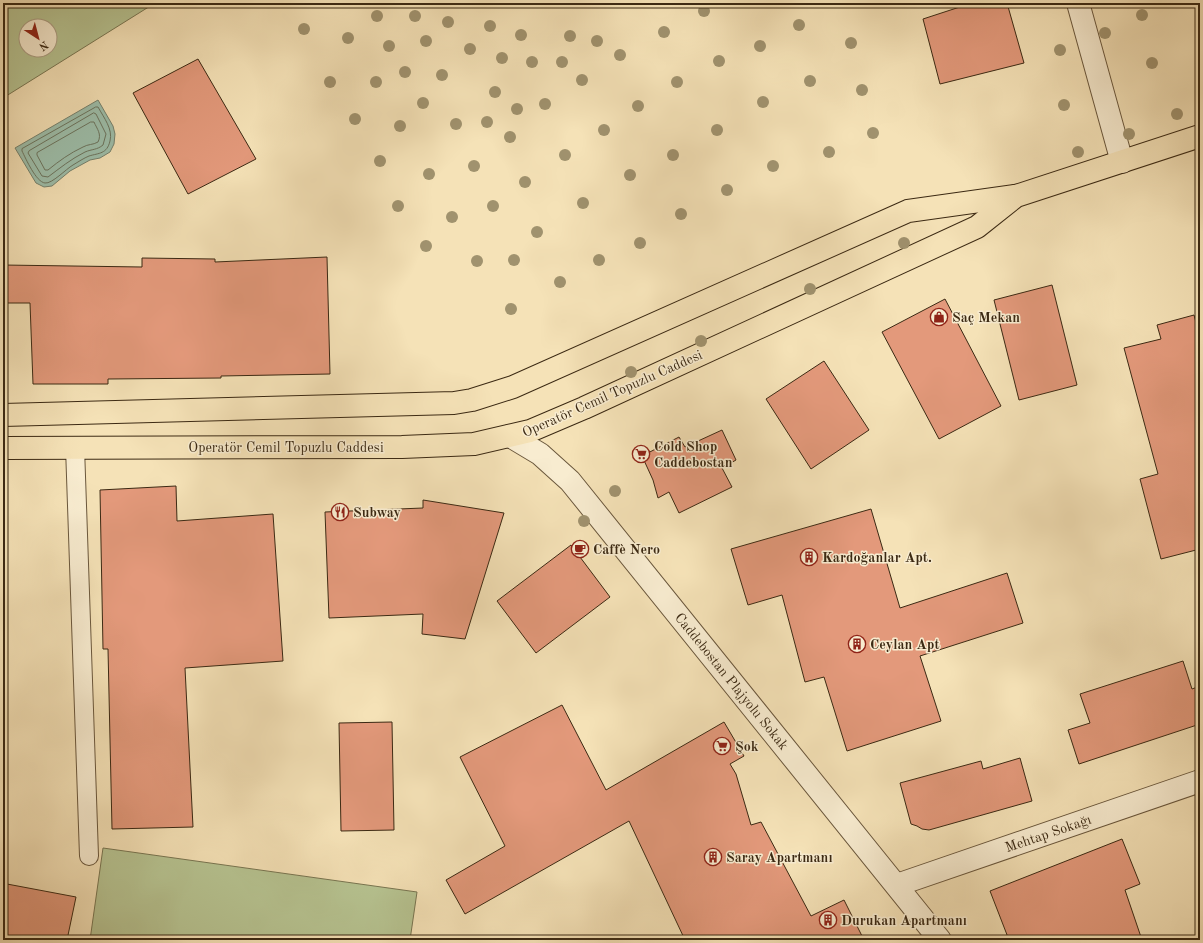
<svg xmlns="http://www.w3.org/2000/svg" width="1203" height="943" viewBox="0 0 1203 943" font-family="'Old Standard TT',serif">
  <rect width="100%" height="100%" fill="#f5e2b7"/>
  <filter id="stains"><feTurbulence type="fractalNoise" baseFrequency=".005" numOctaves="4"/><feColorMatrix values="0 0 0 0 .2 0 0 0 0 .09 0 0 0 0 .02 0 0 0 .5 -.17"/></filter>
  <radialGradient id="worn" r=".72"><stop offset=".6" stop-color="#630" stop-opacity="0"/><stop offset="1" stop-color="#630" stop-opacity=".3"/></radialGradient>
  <g fill="#b7c492" stroke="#797652" fill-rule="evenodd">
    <path d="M 3,3 L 155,3 L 3,98 ZM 26,26 L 50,26 L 50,50 L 26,50 Z"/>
    <polygon points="103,848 417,892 410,940 90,940"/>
  </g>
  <polygon fill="#9dbeaa" stroke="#76826e" points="98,100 113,126 115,134 114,144 110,152 100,158 90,160 70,171 52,186 44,187 36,183 15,148"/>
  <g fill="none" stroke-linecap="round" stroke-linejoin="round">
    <g stroke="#6c745e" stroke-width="1">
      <path d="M 96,107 L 98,107 C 104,118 113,129 110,141 C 107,154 99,153 89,156 C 84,158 78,162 73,165 C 66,169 52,184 45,183 C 36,182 26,159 22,151 L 22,149 Z"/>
      <path d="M 94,113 L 96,114 L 106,134 L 103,145 C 97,150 92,149 85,152 C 71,159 60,168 48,177 L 42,176 L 28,153 L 29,151 Z"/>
      <path d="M 91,122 L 94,122 C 97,129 102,134 98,142 C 93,145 88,144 83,147 C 70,153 59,161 48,170 L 45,170 L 37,155 L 37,153 Z"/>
    </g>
  </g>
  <g fill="#e3997b" stroke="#3b2913">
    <polygon points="972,3 1007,3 1024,63 940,84 923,19"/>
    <polygon points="198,59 256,159 188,194 133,93"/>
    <polygon points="327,257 330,374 221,376 221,378 108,379 108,384 33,384 30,303 3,303 3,265 142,267 142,258 215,259 215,262"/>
    <polygon points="1052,285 1077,385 1019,400 994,300"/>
    <polygon points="945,299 1001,406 939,439 882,332"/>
    <polygon points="1194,315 1200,338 1200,549 1161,559 1140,479 1158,474 1124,348 1161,339 1157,325"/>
    <polygon points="824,361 869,430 811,469 766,399"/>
    <polygon points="722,430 736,460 722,468 732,487 679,513 669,492 658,498 653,480 642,456 679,437 685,447"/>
    <polygon points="176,486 177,521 273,514 283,661 185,668 193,827 112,829 108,649 103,649 100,490"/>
    <polygon points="423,500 504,513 465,639 422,634 423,614 329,618 325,512 423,508"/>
    <polygon points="871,509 900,608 1007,573 1023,623 920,656 941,721 847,751 824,677 805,682 782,595 748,605 731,549"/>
    <polygon points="571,545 610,597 536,653 497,601"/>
    <polygon points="1183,661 1192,689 1200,686 1200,724 1079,764 1068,730 1090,723 1080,694"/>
    <polygon points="562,705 606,790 724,722 744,756 730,764 736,774 751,825 761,822 811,916 844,900 864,940 685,940 629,821 465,914 446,880 505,846 460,757"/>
    <polygon points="392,722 394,830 341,831 339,723"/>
    <polygon points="1020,758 1032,801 929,830 922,829 917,826 911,824 900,783 981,761 983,769"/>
    <polygon points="1122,839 1140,884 1125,890 1142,940 1009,940 990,891"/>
    <polygon points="7,884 76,897 67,940 3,940 3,907"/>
  </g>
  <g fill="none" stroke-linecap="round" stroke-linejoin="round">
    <defs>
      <polyline id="service" points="75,447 89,856"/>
      <g id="minor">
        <polyline points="1078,3 1122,162"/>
        <polyline points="510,436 540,454 570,481 940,940"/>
        <polyline points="897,885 1200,781"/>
      </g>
      <g id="primary">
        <polyline points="3,415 454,403 472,400 513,387 908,211 1015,196"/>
        <polyline points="3,448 402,447 474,444 530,431 584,408 977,227 1016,196 1200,136"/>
      </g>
    </defs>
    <use href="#service" stroke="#6a573c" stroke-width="20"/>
    <use href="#minor" stroke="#6a573c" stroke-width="24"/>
    <use href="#primary" stroke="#3b2913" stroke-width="24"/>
    <use href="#service" stroke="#f8ecd0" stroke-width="18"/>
    <use href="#minor" stroke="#f8ecd0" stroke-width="22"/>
    <use href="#primary" stroke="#f5e2b7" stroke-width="22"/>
  </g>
  <g fill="#a0926e">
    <circle cx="704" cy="11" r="6"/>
    <circle cx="1142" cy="15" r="6"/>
    <circle cx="377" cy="16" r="6"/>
    <circle cx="415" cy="16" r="6"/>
    <circle cx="448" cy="22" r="6"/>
    <circle cx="799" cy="25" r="6"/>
    <circle cx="490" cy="26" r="6"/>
    <circle cx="304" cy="29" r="6"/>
    <circle cx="664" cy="32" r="6"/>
    <circle cx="1105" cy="33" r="6"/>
    <circle cx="521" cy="35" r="6"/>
    <circle cx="570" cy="36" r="6"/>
    <circle cx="348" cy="38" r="6"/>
    <circle cx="426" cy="41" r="6"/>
    <circle cx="597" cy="41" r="6"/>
    <circle cx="851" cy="43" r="6"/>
    <circle cx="389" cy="46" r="6"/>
    <circle cx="760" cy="46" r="6"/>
    <circle cx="470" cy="49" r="6"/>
    <circle cx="1060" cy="50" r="6"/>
    <circle cx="620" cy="55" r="6"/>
    <circle cx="502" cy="58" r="6"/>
    <circle cx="719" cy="61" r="6"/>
    <circle cx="532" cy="62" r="6"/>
    <circle cx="562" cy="62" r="6"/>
    <circle cx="1152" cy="63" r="6"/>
    <circle cx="405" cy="72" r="6"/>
    <circle cx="442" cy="75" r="6"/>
    <circle cx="582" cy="80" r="6"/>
    <circle cx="810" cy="81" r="6"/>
    <circle cx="330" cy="82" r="6"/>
    <circle cx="376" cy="82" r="6"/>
    <circle cx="677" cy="82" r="6"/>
    <circle cx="862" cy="90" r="6"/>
    <circle cx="495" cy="92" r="6"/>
    <circle cx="763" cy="102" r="6"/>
    <circle cx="423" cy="103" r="6"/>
    <circle cx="545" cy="104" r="6"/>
    <circle cx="1064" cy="105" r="6"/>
    <circle cx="638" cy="106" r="6"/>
    <circle cx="517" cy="109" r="6"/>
    <circle cx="1177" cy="114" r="6"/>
    <circle cx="355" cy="119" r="6"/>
    <circle cx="487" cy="122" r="6"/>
    <circle cx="456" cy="124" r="6"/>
    <circle cx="400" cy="126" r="6"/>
    <circle cx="604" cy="130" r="6"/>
    <circle cx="717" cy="130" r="6"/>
    <circle cx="873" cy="133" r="6"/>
    <circle cx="1129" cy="134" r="6"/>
    <circle cx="510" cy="137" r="6"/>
    <circle cx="829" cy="152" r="6"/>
    <circle cx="1078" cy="152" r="6"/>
    <circle cx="565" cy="155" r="6"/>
    <circle cx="673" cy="155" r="6"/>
    <circle cx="380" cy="161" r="6"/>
    <circle cx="474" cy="166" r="6"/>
    <circle cx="773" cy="166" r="6"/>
    <circle cx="429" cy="174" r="6"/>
    <circle cx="630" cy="175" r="6"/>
    <circle cx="525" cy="182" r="6"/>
    <circle cx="727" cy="190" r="6"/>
    <circle cx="583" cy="203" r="6"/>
    <circle cx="398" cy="206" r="6"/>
    <circle cx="493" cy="206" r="6"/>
    <circle cx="681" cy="214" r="6"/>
    <circle cx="452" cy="217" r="6"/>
    <circle cx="537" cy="232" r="6"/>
    <circle cx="640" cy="243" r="6"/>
    <circle cx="904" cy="243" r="6"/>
    <circle cx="426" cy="246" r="6"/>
    <circle cx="514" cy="260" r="6"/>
    <circle cx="599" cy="260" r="6"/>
    <circle cx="477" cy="261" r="6"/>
    <circle cx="560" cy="282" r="6"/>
    <circle cx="810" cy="289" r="6"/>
    <circle cx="511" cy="309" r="6"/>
    <circle cx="701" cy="341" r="6"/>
    <circle cx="631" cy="372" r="6"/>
    <circle cx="615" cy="491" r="6"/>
    <circle cx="584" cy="521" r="6"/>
  </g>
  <defs>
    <symbol id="shop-ring" viewBox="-11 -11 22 22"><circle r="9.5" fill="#f8ecd0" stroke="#8f2418" stroke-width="1.5"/><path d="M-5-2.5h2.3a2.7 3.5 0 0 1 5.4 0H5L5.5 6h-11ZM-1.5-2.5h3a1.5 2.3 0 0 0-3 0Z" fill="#8f2418"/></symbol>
    <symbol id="supermarket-ring" viewBox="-11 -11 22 22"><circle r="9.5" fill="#f8ecd0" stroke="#8f2418" stroke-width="1.5"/><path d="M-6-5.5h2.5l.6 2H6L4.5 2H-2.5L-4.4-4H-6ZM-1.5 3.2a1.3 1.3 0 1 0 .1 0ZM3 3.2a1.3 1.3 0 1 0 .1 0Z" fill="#8f2418"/></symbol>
    <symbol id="restaurant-ring" viewBox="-11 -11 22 22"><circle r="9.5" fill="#f8ecd0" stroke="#8f2418" stroke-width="1.5"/><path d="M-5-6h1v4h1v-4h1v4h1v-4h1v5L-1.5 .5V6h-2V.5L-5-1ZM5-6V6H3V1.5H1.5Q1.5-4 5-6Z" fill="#8f2418"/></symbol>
    <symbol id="cafe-ring" viewBox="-11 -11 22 22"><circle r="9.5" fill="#f8ecd0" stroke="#8f2418" stroke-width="1.5"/><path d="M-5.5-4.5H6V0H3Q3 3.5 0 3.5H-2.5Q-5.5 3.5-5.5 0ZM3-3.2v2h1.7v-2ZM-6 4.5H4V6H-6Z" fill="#8f2418"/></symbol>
    <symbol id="building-ring" viewBox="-11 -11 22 22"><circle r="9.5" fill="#f8ecd0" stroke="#8f2418" stroke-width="1.5"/><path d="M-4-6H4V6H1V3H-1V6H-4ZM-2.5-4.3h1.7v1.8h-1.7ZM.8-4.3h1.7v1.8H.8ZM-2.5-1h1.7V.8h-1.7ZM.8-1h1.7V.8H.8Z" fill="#8f2418"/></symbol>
  </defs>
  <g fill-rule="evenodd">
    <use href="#shop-ring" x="929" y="307" width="20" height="20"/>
    <use href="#supermarket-ring" x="631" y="444" width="20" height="20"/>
    <use href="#restaurant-ring" x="330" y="502" width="20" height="20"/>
    <use href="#cafe-ring" x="570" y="539" width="20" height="20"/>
    <use href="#building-ring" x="799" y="547" width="20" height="20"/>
    <use href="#building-ring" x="847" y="634" width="20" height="20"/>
    <use href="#supermarket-ring" x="712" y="736" width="20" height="20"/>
    <use href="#building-ring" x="703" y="847" width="20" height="20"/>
    <use href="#building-ring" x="818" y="910" width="20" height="20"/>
  </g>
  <g text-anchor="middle" stroke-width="3" stroke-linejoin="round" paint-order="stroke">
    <g font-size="14" font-weight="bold" fill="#3b2913" stroke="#f8ecd0" text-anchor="start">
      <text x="952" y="322">Saç Mekan</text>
      <text x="654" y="451">Cold Shop<tspan x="654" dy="16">Caddebostan</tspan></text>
      <text x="353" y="517">Subway</text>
      <text x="593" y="554">Caffè Nero</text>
      <text x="822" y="562">Kardoğanlar Apt.</text>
      <text x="870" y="649">Ceylan Apt</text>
      <text x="735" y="751">Şok</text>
      <text x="726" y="862">Saray Apartmanı</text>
      <text x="841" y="925">Durukan Apartmanı</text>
    </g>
    <g font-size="14" fill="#3b2913" stroke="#f8ecd0">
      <text transform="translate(612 393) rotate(-24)" y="5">Operatör Cemil Topuzlu Caddesi</text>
      <text x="286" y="452">Operatör Cemil Topuzlu Caddesi</text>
      <text transform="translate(732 681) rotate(51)" y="5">Caddebostan Plajyolu Sokak</text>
      <text transform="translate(1048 833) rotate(-19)" y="5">Mehtap Sokağı</text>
    </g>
  </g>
  <rect width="1203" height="943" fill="none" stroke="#f5e2b7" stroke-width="16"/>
  <rect x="4" y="4" width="1195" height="935" fill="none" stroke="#3b2913" stroke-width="2"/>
  <rect x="8" y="8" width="1187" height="927" fill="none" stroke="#3b2913"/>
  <g transform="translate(38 38) rotate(144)"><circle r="19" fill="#f8ecd0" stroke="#ac9e84"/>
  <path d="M0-3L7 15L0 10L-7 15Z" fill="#8f2418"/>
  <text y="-6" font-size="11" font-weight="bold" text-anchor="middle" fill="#3b2913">N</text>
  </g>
  <rect width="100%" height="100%" filter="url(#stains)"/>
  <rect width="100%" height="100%" fill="url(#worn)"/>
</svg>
